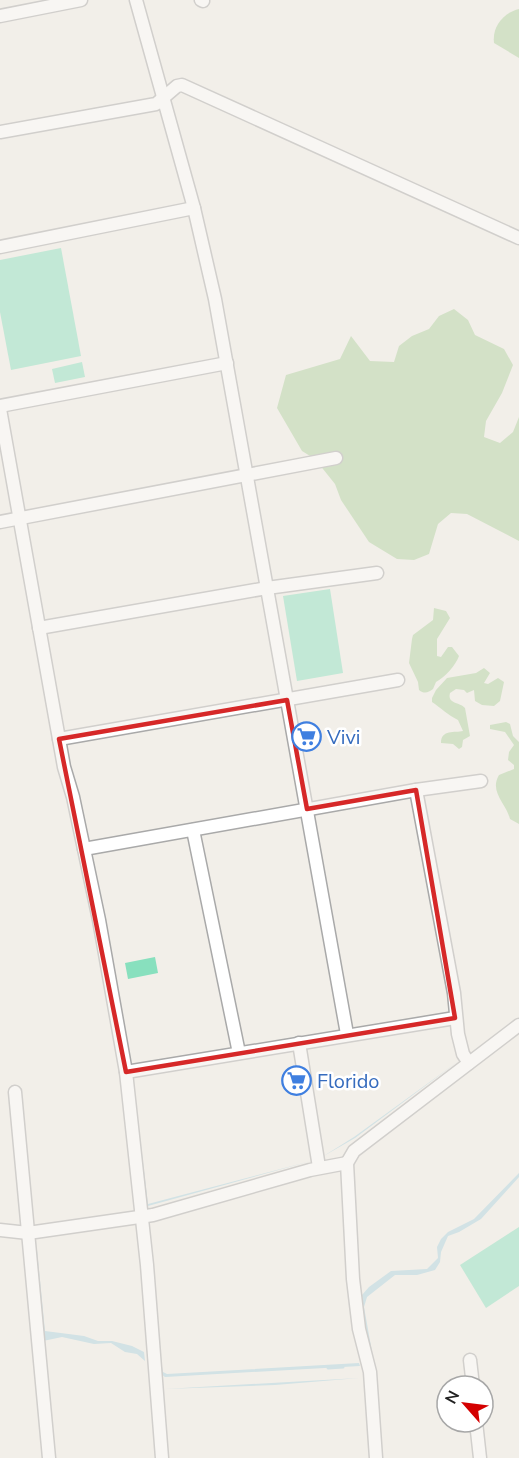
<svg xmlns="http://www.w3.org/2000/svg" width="519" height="1458" viewBox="0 0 519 1458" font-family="'Nunito Sans',sans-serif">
  <rect width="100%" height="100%" fill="#f2efe9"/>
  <g fill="#add19e">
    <path d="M 519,9 L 519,58 L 494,43 C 492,27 503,13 519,9 Z"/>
    <polygon points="454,309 468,320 475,335 504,349 513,365 502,393 486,421 484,437 500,443 513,432 519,417 519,541 467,514 451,513 438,524 429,554 414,560 397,559 369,542 341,500 335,484 315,459 302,451 277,408 286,375 340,359 351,336 370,361 394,362 399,346 412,336 429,329 439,316"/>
    <path d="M 434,608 L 446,611 L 450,618 L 437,639 L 437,656 L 441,657 L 448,647 L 452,647 L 459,656 C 456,665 444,678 436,682 L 433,689 C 428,693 424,694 419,690 L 418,682 L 409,663 L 412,639 L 413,635 L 433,620 Z"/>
    <path d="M 484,668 L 490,673 L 484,683 L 488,684 L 498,678 L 504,682 L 500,701 L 494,706 L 482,705 L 475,701 L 474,690 L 467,693 L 464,690 L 456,689 L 450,693 C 447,704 460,702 465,708 L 470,736 L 463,740 L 462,747 L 459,749 L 453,744 L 441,743 C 441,729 455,733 463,731 L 458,720 C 448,715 441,708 432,702 L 432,698 L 436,690 L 447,678 L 476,673 Z"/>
    <path d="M 506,722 L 510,724 L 513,736 L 519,742 L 519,824 L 510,819 C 506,803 489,792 499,775 L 514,769 L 514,765 L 508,760 L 509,752 L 514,745 L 505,732 L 490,729 L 490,725 Z"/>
  </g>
  <g fill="#88e0be">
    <polygon points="61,248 81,356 11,370 0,312 0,260"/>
    <polygon points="82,362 85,377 55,383 52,369"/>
    <polygon points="330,589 343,673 297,681 283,596"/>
    <polygon points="155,957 158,973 128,979 125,963"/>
    <polygon points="519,1227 519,1286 486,1308 460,1265"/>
  </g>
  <g fill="#aad3df">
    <polygon points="460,1060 355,1138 322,1157 354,1137"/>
    <polygon points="133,1079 148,1204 311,1161 148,1206 149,1214 200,1208 149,1219 152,1260"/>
    <polygon points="519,1173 519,1177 481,1219 459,1232 448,1236 441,1252 440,1262 435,1270 417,1275 395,1275 367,1297 364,1307 374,1363 373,1367 368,1349 362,1295 369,1287 391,1271 427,1269 438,1258 437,1247 441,1239 448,1232 474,1219"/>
    <polygon points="36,1240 45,1331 84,1336 98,1341 112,1341 132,1346 144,1352 145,1361 137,1354 125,1352 111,1343 94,1344 62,1337 43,1341"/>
    <polygon points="153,1270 162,1367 163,1372 167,1374 359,1363 360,1366 165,1377 161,1374"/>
    <polygon points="359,1378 275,1385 165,1389"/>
  </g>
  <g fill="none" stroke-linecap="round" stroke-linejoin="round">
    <polyline stroke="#aad3df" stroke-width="3" points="328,1368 343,1367"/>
    <defs>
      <g id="minor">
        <polyline points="136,0 194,208 215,299 347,1034"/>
        <polyline points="201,0 203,1"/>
        <polyline points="0,16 81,0"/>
        <polyline points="0,132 156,104 177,86 182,85 519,238"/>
        <polyline points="0,247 194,208"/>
        <polyline points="0,406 227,363"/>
        <polyline points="0,409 64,767 73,797 99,920 126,1072 147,1265 162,1458"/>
        <polyline points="0,522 336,458"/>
        <polyline points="39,628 267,588 377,573"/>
        <polyline points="59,739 398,680"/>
        <polyline points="416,790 454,993 458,1034 463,1054 469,1063"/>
        <polyline points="193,830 239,1053"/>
        <polyline points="84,849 416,790 481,781"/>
        <polyline points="299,1043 319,1167"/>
        <polyline points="126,1072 455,1018"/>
        <polyline points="15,1092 49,1458"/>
        <polyline points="0,1230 28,1233 153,1215 310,1170 347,1163"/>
        <polyline points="470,1360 473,1386"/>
        <polyline points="476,1422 480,1458"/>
        <polyline points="376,1458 370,1372 359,1329 353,1279 347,1163 354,1151 519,1025"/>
      </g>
    </defs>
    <use href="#minor" stroke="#a9a9a9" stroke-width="15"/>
    <use href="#minor" stroke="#fff" stroke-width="12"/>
  </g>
  <path d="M0 0H519V1458H0ZM 287,700 L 307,809 L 416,790 L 455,1018 L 126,1072 L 59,739 Z" fill="#f2efe9" fill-opacity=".55" fill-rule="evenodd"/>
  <path fill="none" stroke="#d62828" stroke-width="4.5" stroke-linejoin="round" d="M 287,700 L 307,809 L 416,790 L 455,1018 L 126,1072 L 59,739 Z"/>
  <defs>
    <symbol id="supermarket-ring" viewBox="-11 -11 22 22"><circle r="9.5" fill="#fff" stroke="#3f7fe0" stroke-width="1.5"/><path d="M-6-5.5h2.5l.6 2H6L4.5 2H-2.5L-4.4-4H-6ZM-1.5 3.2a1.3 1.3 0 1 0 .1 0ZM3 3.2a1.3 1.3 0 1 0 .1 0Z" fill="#3f7fe0"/></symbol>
  </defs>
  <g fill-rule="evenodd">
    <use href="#supermarket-ring" x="290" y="720" width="33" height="33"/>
    <use href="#supermarket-ring" x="280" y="1064" width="33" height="33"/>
  </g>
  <g text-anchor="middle" stroke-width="5" stroke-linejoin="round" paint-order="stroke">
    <g font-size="20" fill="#366cbe" stroke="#fff" text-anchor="start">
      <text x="327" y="744">Vivi</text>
      <text x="317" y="1088">Florido</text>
    </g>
  </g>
  <g transform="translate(465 1404) rotate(298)"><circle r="28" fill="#ffffff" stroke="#a7a7a7" stroke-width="1.5"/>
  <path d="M0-4.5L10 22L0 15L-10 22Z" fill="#d40000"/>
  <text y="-9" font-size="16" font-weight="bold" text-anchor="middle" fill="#222222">N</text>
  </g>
</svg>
